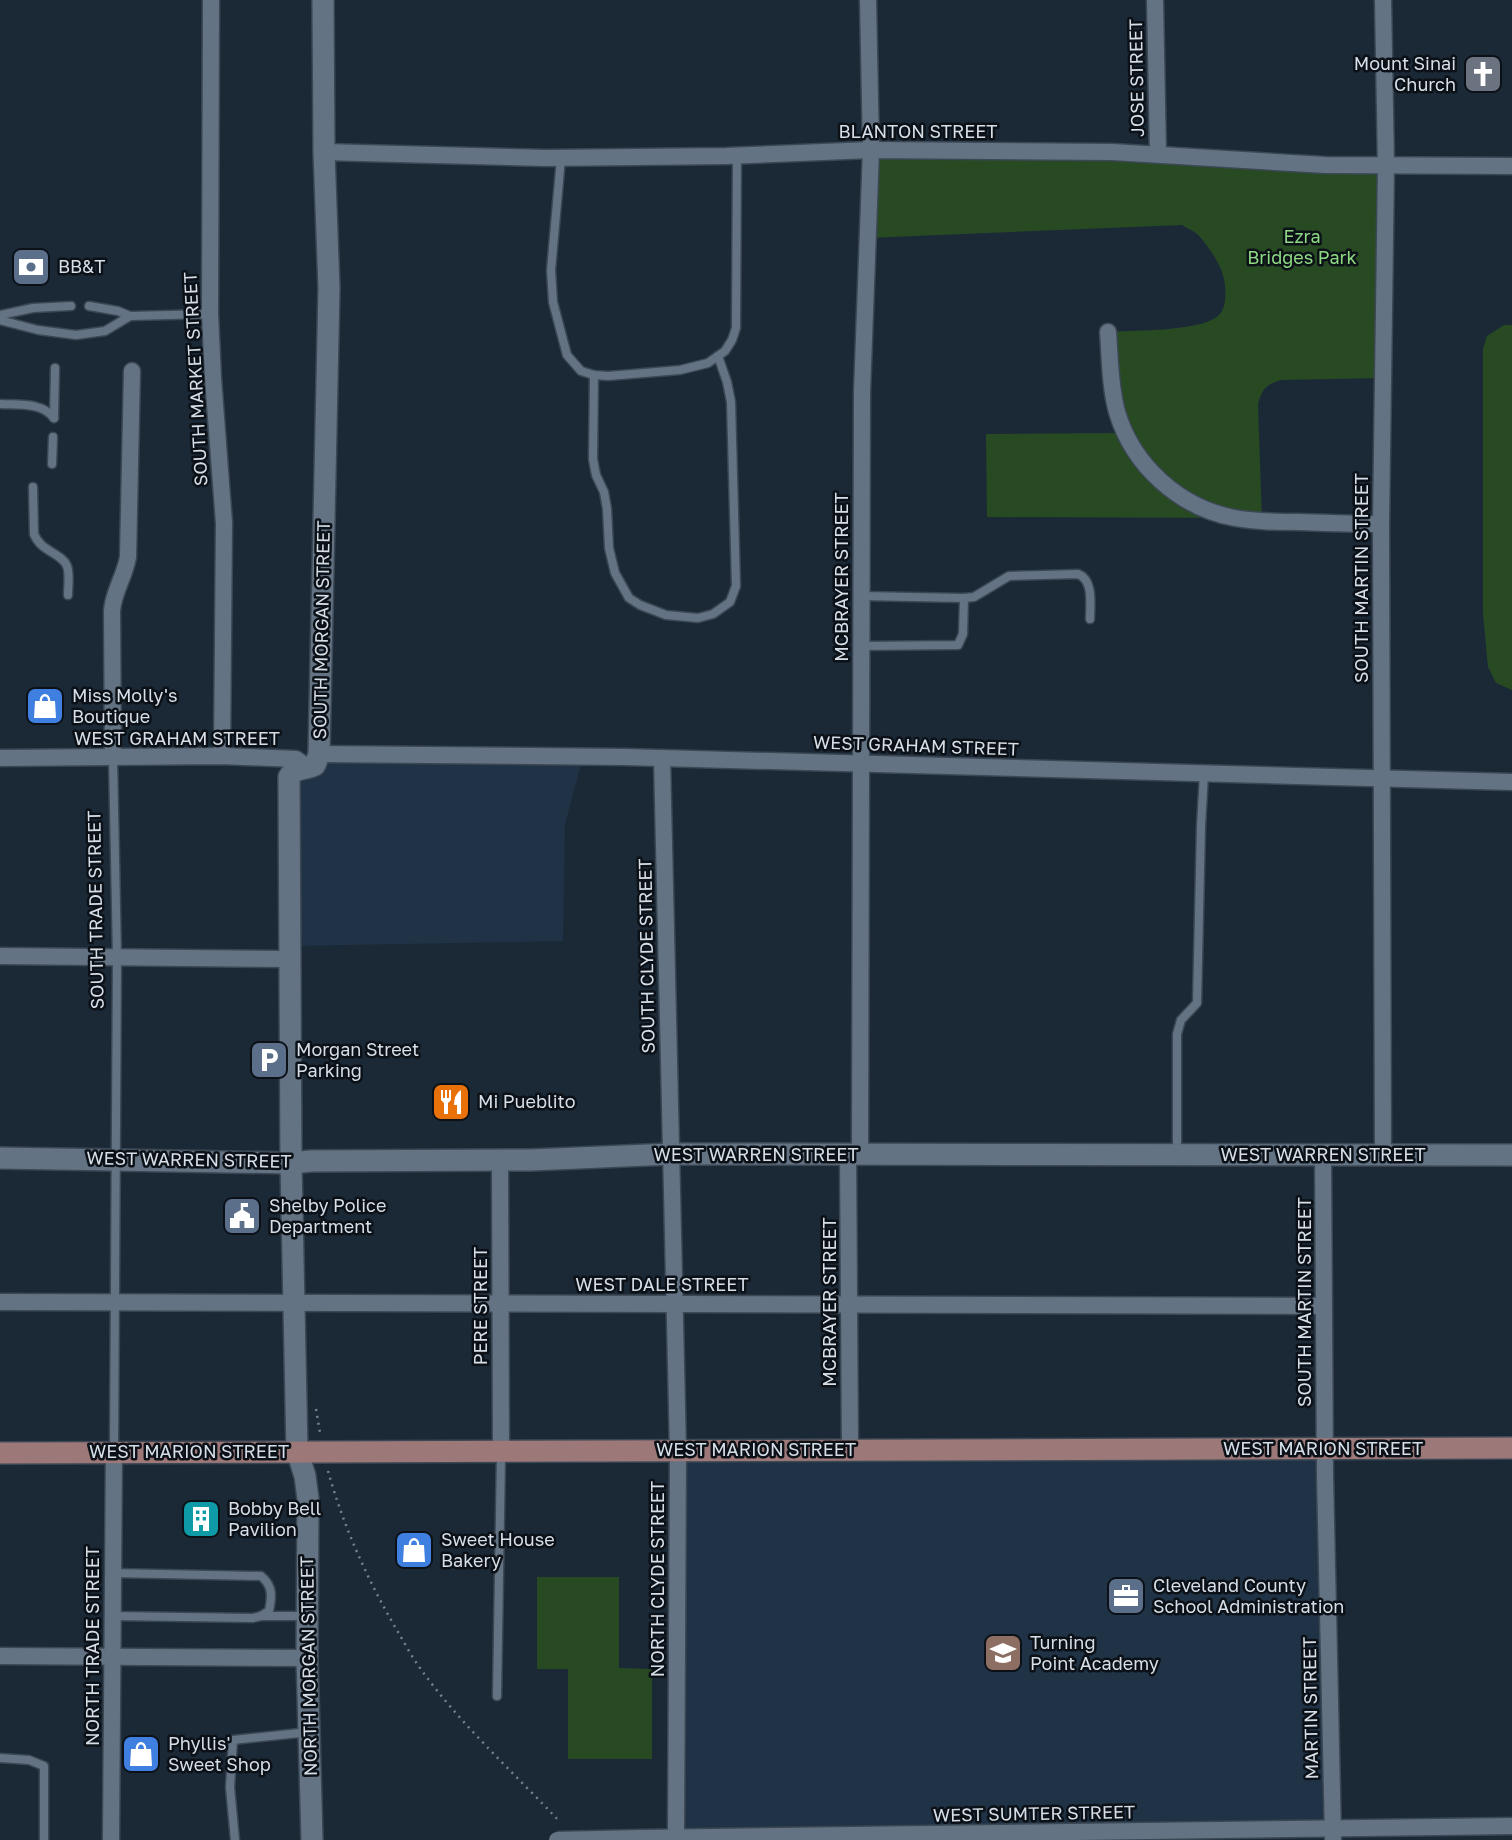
<svg xmlns="http://www.w3.org/2000/svg" width="1512" height="1840" viewBox="0 0 1512 1840" font-family="'Golos Text',sans-serif">
  <rect width="100%" height="100%" fill="#1b2937"/>
  <g fill="#203346">
    <polygon points="319,754 583,757 565,824 563,941 290,946 292,772"/>
    <polygon points="1325,1449 1332,1829 676,1837 678,1451"/>
  </g>
  <g fill="#274a23">
    <path d="M 871,150 L 1386,165 L 1383,378 L 1281,380 C 1267,384 1262,389 1258,404 L 1262,521 L 1234,518 L 987,517 L 986,434 L 1124,433 L 1108,332 C 1133,330 1202,332 1219,315 C 1227,307 1226,290 1224,279 C 1222,266 1206,242 1196,233 C 1192,230 1186,228 1182,225 L 867,238 Z"/>
    <polygon points="1504,325 1512,325 1512,690 1496,683 1488,667 1483,614 1483,349 1487,336"/>
    <polygon points="537,1577 619,1577 619,1668 652,1669 652,1759 568,1759 568,1669 537,1669"/>
  </g>
  <g fill="none" stroke-linecap="round" stroke-linejoin="round">
    <defs>
      <g id="lane">
        <polyline points="561,158 551,270 553,302 567,355 581,371 594,375 608,376 680,370 708,363 725,351 732,340 736,328 737,156"/>
        <polyline points="89,306 118,311 130,316"/>
        <polyline points="0,315 33,308 71,306"/>
        <polyline points="0,320 38,330 76,335 105,331 130,316 210,314"/>
        <polyline points="594,375 593,459 596,475 604,492 607,509 609,548 615,573 629,598 640,605 666,615 698,618 713,614 730,602 736,586 731,402 727,382 718,356"/>
        <path d="M 0,404 C 19,405 42,402 54,418"/>
        <polyline points="54,418 55,368"/>
        <polyline points="52,464 53,437"/>
        <path d="M 33,487 L 34,534 C 41,552 62,553 67,566 C 70,574 68,586 68,595"/>
        <path d="M 964,598 L 974,597 L 1009,576 L 1078,574 C 1094,580 1090,605 1090,619"/>
        <polyline points="861,646 958,645 963,634 964,598 861,596"/>
        <polyline points="113,758 117,957 114,1451"/>
        <polyline points="1177,1152 1177,1034 1181,1020 1197,1003 1201,826 1204,774"/>
        <path d="M 112,1616 L 253,1618 L 261,1616 L 269,1611 C 272,1596 273,1586 261,1576 L 112,1573"/>
        <polyline points="261,1616 307,1616"/>
        <polyline points="497,1696 501,1454"/>
        <polyline points="0,1758 29,1760 44,1766 44,1840"/>
        <polyline points="235,1840 230,1787 233,1740 309,1732"/>
      </g>
      <g id="street">
        <polyline points="211,0 210,314 213,378 224,523 222,756"/>
        <polyline points="1155,0 1158,154"/>
        <polyline points="1383,0 1386,165 1381,524 1383,1155"/>
        <polyline points="324,152 546,158 726,156 871,150 1112,152 1325,165 1512,166"/>
        <path d="M 1108,332 C 1110,358 1110,387 1117,412 C 1133,466 1180,508 1235,518 C 1257,522 1278,522 1300,522 C 1327,523 1354,524 1381,524"/>
        <polyline points="319,754 625,757 1512,782"/>
        <polyline points="0,758 222,756 296,759 308,768"/>
        <path d="M 113,758 L 112,611 C 113,592 125,576 128,557 L 132,371"/>
        <polyline points="662,758 678,1451 676,1837"/>
        <polyline points="0,956 290,959"/>
        <polyline points="848,1154 850,1450"/>
        <polyline points="860,1154 862,392 871,150 868,0"/>
        <polyline points="1323,1156 1325,1476 1333,1838"/>
        <polyline points="500,1160 501,1451"/>
        <polyline points="0,1302 1324,1306"/>
        <polyline points="0,1656 307,1658"/>
        <polyline points="642,1838 1512,1826"/>
        <polyline points="111,1840 114,1451"/>
      </g>
      <g id="secondary">
        <polyline points="0,1158 291,1163 311,1161 531,1160 671,1154 1512,1155"/>
        <path d="M 312,1840 L 307,1658 L 308,1499 L 305,1476 L 297,1451 L 291,1163 L 289,777 C 294,767 306,770 315,765 L 319,754 L 329,288 L 324,152 L 323,0"/>
      </g>
      <polyline id="primary" points="0,1453 1512,1448"/>
    </defs>
    <use href="#lane" stroke="#3b4753" stroke-width="11"/>
    <use href="#street" stroke="#3b4753" stroke-width="19"/>
    <use href="#secondary" stroke="#3b4753" stroke-width="24"/>
    <use href="#primary" stroke="#3b4753" stroke-width="24"/>
    <g stroke="#76828d" stroke-width="2.5" stroke-dasharray="2 5" stroke-linecap="butt">
      <polyline points="316,1409 320,1433"/>
      <path d="M 328,1471 C 344,1528 368,1581 398,1632 C 405,1644 412,1657 420,1668 C 459,1723 514,1773 560,1822"/>
    </g>
    <use href="#lane" stroke="#637383" stroke-width="8"/>
    <use href="#street" stroke="#637383" stroke-width="16"/>
    <use href="#secondary" stroke="#637383" stroke-width="21"/>
    <use href="#primary" stroke="#9d7879" stroke-width="21"/>
    <defs>
      <polyline id="street-bridge" points="557,1840 642,1838"/>
    </defs>
    <use href="#street-bridge" stroke="#3b4753" stroke-width="19" stroke-linecap="butt"/>
    <use href="#street-bridge" stroke="#637383" stroke-width="16"/>
  </g>
  <defs>
    <symbol id="church-square" viewBox="-11 -11 22 22"><rect x="-9" y="-9" width="18" height="18" rx="4" fill="#6b7280" stroke="#0b1117"/><path d="M-1.2-6h2.4v3.5h3.3v2.4h-3.3V6h-2.4V-.1h-3.3v-2.4h3.3Z" fill="#fff"/></symbol>
    <symbol id="bank-square" viewBox="-11 -11 22 22"><rect x="-9" y="-9" width="18" height="18" rx="4" fill="#5c6f8a" stroke="#0b1117"/><path d="M-6-4H6V4H-6ZM0-2.3a2.3 2.3 0 1 0 0 4.6a2.3 2.3 0 1 0 0-4.6Z" fill="#fff"/></symbol>
    <symbol id="shop-square" viewBox="-11 -11 22 22"><rect x="-9" y="-9" width="18" height="18" rx="4" fill="#3f7fe0" stroke="#0b1117"/><path d="M-5-2.5h2.3a2.7 3.5 0 0 1 5.4 0H5L5.5 6h-11ZM-1.5-2.5h3a1.5 2.3 0 0 0-3 0Z" fill="#fff"/></symbol>
    <symbol id="parking-square" viewBox="-11 -11 22 22"><rect x="-9" y="-9" width="18" height="18" rx="4" fill="#5c6f8a" stroke="#0b1117"/><path d="M-3.5-5.5H1a3.5 3.5 0 0 1 0 7H-1V5.5H-3.5ZM-1-3.4V-.6H.8a1.4 1.4 0 0 0 0-2.8Z" fill="#fff"/></symbol>
    <symbol id="restaurant-square" viewBox="-11 -11 22 22"><rect x="-9" y="-9" width="18" height="18" rx="4" fill="#e8710a" stroke="#0b1117"/><path d="M-5-6h1v4h1v-4h1v4h1v-4h1v5L-1.5 .5V6h-2V.5L-5-1ZM5-6V6H3V1.5H1.5Q1.5-4 5-6Z" fill="#fff"/></symbol>
    <symbol id="civic-square" viewBox="-11 -11 22 22"><rect x="-9" y="-9" width="18" height="18" rx="4" fill="#5c6f8a" stroke="#0b1117"/><path d="M-.6-6.5H3V-4.5H.6V-3L4-1V1h2V6H-6V1h2V-1L-.6-3ZM-1.2 2.5V6h2.4V2.5Z" fill="#fff"/></symbol>
    <symbol id="building-square" viewBox="-11 -11 22 22"><rect x="-9" y="-9" width="18" height="18" rx="4" fill="#0f9aa8" stroke="#0b1117"/><path d="M-4-6H4V6H1V3H-1V6H-4ZM-2.5-4.3h1.7v1.8h-1.7ZM.8-4.3h1.7v1.8H.8ZM-2.5-1h1.7V.8h-1.7ZM.8-1h1.7V.8H.8Z" fill="#fff"/></symbol>
    <symbol id="office-square" viewBox="-11 -11 22 22"><rect x="-9" y="-9" width="18" height="18" rx="4" fill="#5c6f8a" stroke="#0b1117"/><path d="M-6-3h4V-5.5h4V-3h4V5H-6ZM-1-4.5V-3h2v-1.5ZM-6 0V1H6V0Z" fill="#fff"/></symbol>
    <symbol id="school-square" viewBox="-11 -11 22 22"><rect x="-9" y="-9" width="18" height="18" rx="4" fill="#8d6e63" stroke="#0b1117"/><path d="M0-5L7-2L0 1L-7-2ZM-4 1L0 2.5L4 1V4Q0 6-4 4Z" fill="#fff"/></symbol>
  </defs>
  <g fill-rule="evenodd">
    <use href="#church-square" x="1461" y="52" width="44" height="44"/>
    <use href="#bank-square" x="9" y="245" width="44" height="44"/>
    <use href="#shop-square" x="23" y="684" width="44" height="44"/>
    <use href="#parking-square" x="247" y="1038" width="44" height="44"/>
    <use href="#restaurant-square" x="429" y="1080" width="44" height="44"/>
    <use href="#civic-square" x="220" y="1194" width="44" height="44"/>
    <use href="#building-square" x="179" y="1497" width="44" height="44"/>
    <use href="#shop-square" x="392" y="1528" width="44" height="44"/>
    <use href="#office-square" x="1104" y="1574" width="44" height="44"/>
    <use href="#school-square" x="981" y="1631" width="44" height="44"/>
    <use href="#shop-square" x="119" y="1732" width="44" height="44"/>
  </g>
  <g text-anchor="middle" stroke-width="5" stroke-linejoin="round" paint-order="stroke">
    <g font-size="18" fill="#d6dfe8" stroke="#0b1117" text-anchor="start">
      <text x="1456" y="70" text-anchor="end">Mount Sinai<tspan x="1456" dy="21">Church</tspan></text>
      <text x="58" y="273">BB&amp;T</text>
      <text x="72" y="702">Miss Molly's<tspan x="72" dy="21">Boutique</tspan></text>
      <text x="296" y="1056">Morgan Street<tspan x="296" dy="21">Parking</tspan></text>
      <text x="478" y="1108">Mi Pueblito</text>
      <text x="269" y="1212">Shelby Police<tspan x="269" dy="21">Department</tspan></text>
      <text x="228" y="1515">Bobby Bell<tspan x="228" dy="21">Pavilion</tspan></text>
      <text x="441" y="1546">Sweet House<tspan x="441" dy="21">Bakery</tspan></text>
      <text x="1153" y="1592">Cleveland County<tspan x="1153" dy="21">School Administration</tspan></text>
      <text x="1030" y="1649">Turning<tspan x="1030" dy="21">Point Academy</tspan></text>
      <text x="168" y="1750">Phyllis'<tspan x="168" dy="21">Sweet Shop</tspan></text>
    </g>
    <g font-size="18" fill="#d6dfe8" stroke="#0b1117">
      <text transform="translate(1137 78) rotate(-91)" y="6">JOSE STREET</text>
      <text x="918" y="138">BLANTON STREET</text>
      <text transform="translate(196 379) rotate(-93)" y="6">SOUTH MARKET STREET</text>
      <text transform="translate(842 577) rotate(-90)" y="6">MCBRAYER STREET</text>
      <text transform="translate(1362 578) rotate(-90)" y="6">SOUTH MARTIN STREET</text>
      <text transform="translate(322 630) rotate(-89)" y="6">SOUTH MORGAN STREET</text>
      <text x="177" y="745">WEST GRAHAM STREET</text>
      <text transform="translate(916 746) rotate(2)" y="6">WEST GRAHAM STREET</text>
      <text transform="translate(96 910) rotate(-91)" y="6">SOUTH TRADE STREET</text>
      <text transform="translate(647 956) rotate(-91)" y="6">SOUTH CLYDE STREET</text>
      <text x="756" y="1161">WEST WARREN STREET</text>
      <text x="1323" y="1161">WEST WARREN STREET</text>
      <text transform="translate(189 1160) rotate(1)" y="6">WEST WARREN STREET</text>
      <text x="662" y="1291">WEST DALE STREET</text>
      <text transform="translate(830 1302) rotate(-90)" y="6">MCBRAYER STREET</text>
      <text transform="translate(1305 1302) rotate(-90)" y="6">SOUTH MARTIN STREET</text>
      <text transform="translate(481 1306) rotate(-90)" y="6">PERE STREET</text>
      <text x="1323" y="1455">WEST MARION STREET</text>
      <text x="756" y="1456">WEST MARION STREET</text>
      <text x="189" y="1458">WEST MARION STREET</text>
      <text transform="translate(658 1579) rotate(-90)" y="6">NORTH CLYDE STREET</text>
      <text transform="translate(93 1646) rotate(-90)" y="6">NORTH TRADE STREET</text>
      <text transform="translate(309 1666) rotate(-91)" y="6">NORTH MORGAN STREET</text>
      <text transform="translate(1311 1708) rotate(-91)" y="6">MARTIN STREET</text>
      <text transform="translate(1034 1814) rotate(-1)" y="6">WEST SUMTER STREET</text>
    </g>
    <g font-size="18" fill="#8dda83" stroke="#0b1117">
      <text x="1302" y="243">Ezra<tspan x="1302" dy="21">Bridges Park</tspan></text>
    </g>
  </g>
</svg>
